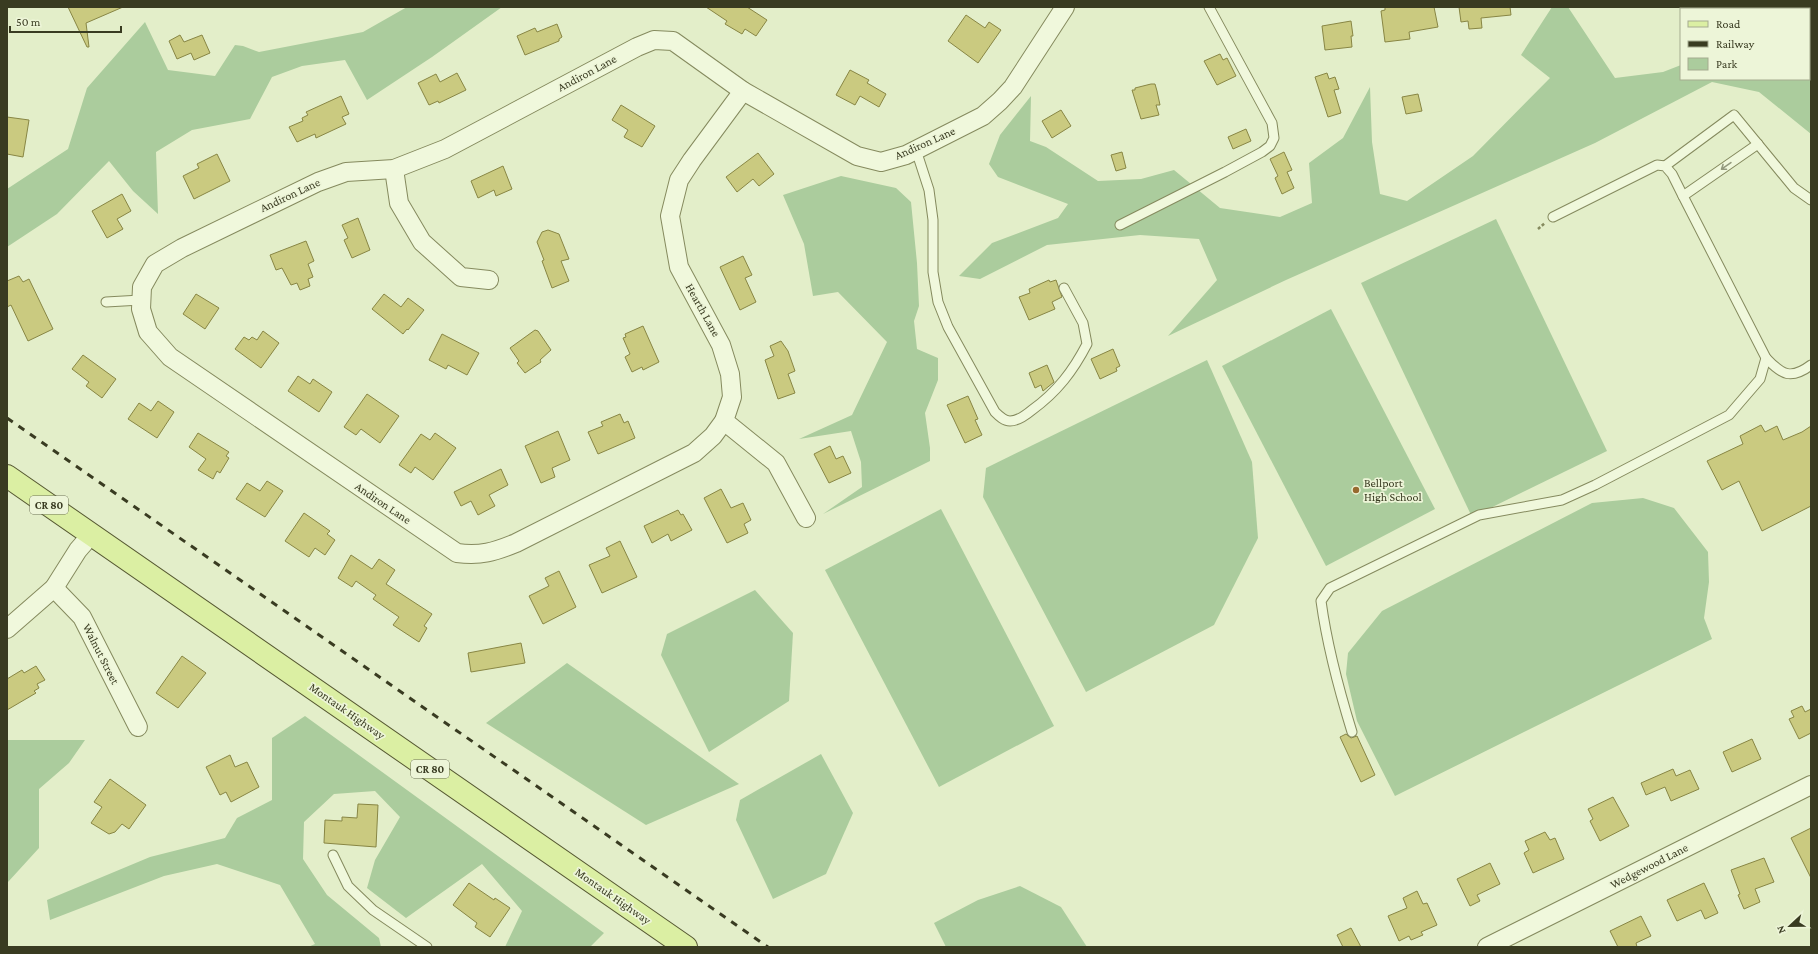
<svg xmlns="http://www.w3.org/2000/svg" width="1818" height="954" viewBox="0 0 1818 954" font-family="'Crimson Pro',serif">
  <rect width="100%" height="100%" fill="#e3eec9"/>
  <g fill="#abcc9d">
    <polygon points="407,7 502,7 432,57 367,100 345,60 302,66 272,77 250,119 192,130 156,152 158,214 133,191 109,161 57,214 7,247 7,189 68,149 87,88 145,22 168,70 215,76 235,45 243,46 259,52 363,32"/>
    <polygon points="1552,7 1568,7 1615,78 1663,72 1681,65 1681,79 1809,79 1809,25 1811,25 1811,134 1759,92 1712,82 1595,143 1286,280 1168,336 1217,280 1199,239 1140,235 1047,245 980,279 959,276 992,243 1058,218 1068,204 998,177 989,164 1000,135 1031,96 1030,141 1046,147 1098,181 1141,179 1174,170 1220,208 1280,217 1312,203 1309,163 1343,138 1370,87 1372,142 1380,194 1407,201 1473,156 1550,78 1521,55"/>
    <polygon points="841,176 896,188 911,202 917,263 919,306 914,321 917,349 938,358 938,380 925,413 930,448 930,461 823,514 862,487 861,462 851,431 799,439 852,415 887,342 838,292 813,296 804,244 783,195"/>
    <polygon points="1496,219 1607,451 1472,517 1361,283"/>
    <polygon points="1331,309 1435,509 1326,566 1222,366"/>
    <polygon points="1207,360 1252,462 1258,538 1214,625 1086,692 983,497 986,468"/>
    <polygon points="1643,498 1674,508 1708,552 1709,582 1704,618 1712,639 1395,796 1357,721 1346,674 1348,653 1382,611 1592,503"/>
    <polygon points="941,509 1054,726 939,787 825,570"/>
    <polygon points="755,590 793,633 789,701 709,752 661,655 667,634"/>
    <polygon points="567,663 739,784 646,825 486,723"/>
    <polygon points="305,716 604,933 590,947 505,947 522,911 482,864 406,918 367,888 375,860 400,817 375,791 334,794 304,822 303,859 327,895 379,938 381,947 308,947 315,944 280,885 217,864 164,876 50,920 47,900 150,857 225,838 237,818 272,800 272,738"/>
    <polygon points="7,740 85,740 69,763 39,789 39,848 8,882"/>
    <polygon points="821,754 853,813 826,874 773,899 736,820 740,800"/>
    <polygon points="1020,886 1061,907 1087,947 946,947 934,923 978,900"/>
  </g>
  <g fill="#caca80" stroke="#888644">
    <polygon points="68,7 123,7 86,23 89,47 87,47"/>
    <polygon points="706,7 747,7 767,20 756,36 745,29 742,34 725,24 727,21"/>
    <polygon points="1385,7 1434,7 1438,27 1409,32 1410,39 1385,42 1381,11 1385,10"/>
    <polygon points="1459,7 1510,7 1511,15 1481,18 1482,28 1469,29 1468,21 1461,22"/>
    <polygon points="966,15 985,28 989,22 1001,30 978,63 948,41"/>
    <polygon points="1351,21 1353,36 1351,36 1352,47 1325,50 1322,26"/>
    <polygon points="557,24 562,37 559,39 559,41 525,55 517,36 535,28 537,32"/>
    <polygon points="180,35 184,42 202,35 210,53 194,60 191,53 177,59 169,41"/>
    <polygon points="1220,54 1223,60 1227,58 1236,76 1217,85 1204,61"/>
    <polygon points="850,70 869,80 867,83 886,94 879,107 860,96 855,105 836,95"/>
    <polygon points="457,73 466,90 439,103 438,101 429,105 418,83 436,74 440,82"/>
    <polygon points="1327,73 1329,79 1335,77 1339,89 1334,90 1341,113 1328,117 1315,77"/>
    <polygon points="1151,84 1155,84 1157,91 1160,105 1156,105 1159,115 1141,119 1132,90 1135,90 1135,88"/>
    <polygon points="1418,94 1422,111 1406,114 1402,97"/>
    <polygon points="341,96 349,114 342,117 346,124 316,138 315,134 297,142 289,127 303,121 302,118 308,115 306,112"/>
    <polygon points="621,105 655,126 642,147 624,137 628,130 612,120"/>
    <polygon points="1061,110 1071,126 1052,138 1042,121"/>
    <polygon points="7,117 29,120 23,157 7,154"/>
    <polygon points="1246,129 1251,141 1233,149 1228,137"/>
    <polygon points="1122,152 1126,168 1116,171 1111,155"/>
    <polygon points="1284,152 1292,170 1287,172 1294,188 1282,194 1275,178 1278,176 1270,159"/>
    <polygon points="758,153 774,174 759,186 753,179 737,192 726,177"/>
    <polygon points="217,154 230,181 194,199 183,176 199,168 197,164"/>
    <polygon points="503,166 512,189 496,196 494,190 478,198 471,181"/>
    <polygon points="122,194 131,211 117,219 123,229 107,238 92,211"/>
    <polygon points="358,218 370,250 352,258 344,240 348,238 342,225"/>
    <polygon points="548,230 559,234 569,259 561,261 569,281 552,288 542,261 544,260 537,242 542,232"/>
    <polygon points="306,241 314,261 308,264 313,277 308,279 310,286 300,290 297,283 291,285 282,268 276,270 270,255"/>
    <polygon points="743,256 752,275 745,278 756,302 740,310 720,267"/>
    <polygon points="19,276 23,282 29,279 53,329 28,341 11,305 7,307 7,281"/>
    <polygon points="1049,280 1050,282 1056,280 1062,297 1052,302 1055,309 1029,320 1019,297 1030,293 1029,289"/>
    <polygon points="196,294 219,308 205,329 183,314"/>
    <polygon points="384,294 401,307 408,298 424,310 408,330 407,329 403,334 372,309"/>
    <polygon points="643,326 659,362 643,370 642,367 632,372 625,357 630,354 623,338 626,337 625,334"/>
    <polygon points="535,330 538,331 551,350 540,360 541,362 525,373 517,363 519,361 510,348"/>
    <polygon points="263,331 279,343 261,368 235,349 244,337 249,340 252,337 257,340"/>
    <polygon points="442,334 479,353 467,375 448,365 446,369 429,360"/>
    <polygon points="781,341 788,351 795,371 788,374 795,393 778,399 765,360 774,356 770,346"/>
    <polygon points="1113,349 1120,366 1116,368 1117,371 1100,379 1091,359"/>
    <polygon points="83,355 116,379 102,398 86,386 89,382 72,369"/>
    <polygon points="1047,365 1054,382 1043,391 1041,385 1035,388 1029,373"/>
    <polygon points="298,376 310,384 313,379 332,392 319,412 288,391"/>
    <polygon points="367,394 399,416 380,443 361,429 356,435 344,427"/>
    <polygon points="968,396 978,419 975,420 982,435 965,443 947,405"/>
    <polygon points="158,401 174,412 157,438 128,419 139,403 151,411"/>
    <polygon points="620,414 624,423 628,421 635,438 598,454 588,432 603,426 601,422"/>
    <polygon points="1761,425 1765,432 1777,426 1783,440 1802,432 1811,426 1811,506 1762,531 1739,481 1722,490 1707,461 1743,444 1740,436"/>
    <polygon points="558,431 570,460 552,468 555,477 541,483 525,446"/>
    <polygon points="198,433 229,452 226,456 229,458 220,473 217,471 213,479 198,470 206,459 189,447"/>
    <polygon points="435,433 456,448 433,480 415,467 411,473 399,465 421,434 430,440"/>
    <polygon points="830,446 836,459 843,456 851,473 829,483 814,454"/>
    <polygon points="501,469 508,485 489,495 495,506 478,515 471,501 461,506 454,492"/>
    <polygon points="267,481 283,491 265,517 236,499 247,483 260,491"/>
    <polygon points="721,489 731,508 743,503 751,520 744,524 748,533 727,543 704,498"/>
    <polygon points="678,510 681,515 683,514 692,530 671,541 668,534 652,543 644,526"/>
    <polygon points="304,513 330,531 327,534 335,540 325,555 315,548 309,557 285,541"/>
    <polygon points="620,541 637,577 602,593 589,565 610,556 606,548"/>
    <polygon points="351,555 372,569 379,559 395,570 386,584 432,614 424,626 427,628 419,642 393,625 399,617 373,599 376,595 356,581 352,587 338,578"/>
    <polygon points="559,571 576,607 543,624 529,596 549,586 545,578"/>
    <polygon points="521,643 525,663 471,672 468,653"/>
    <polygon points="182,656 206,673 178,708 156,693"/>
    <polygon points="36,666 45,680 37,684 39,688 34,691 36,693 7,710 7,679 22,670 24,673"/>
    <polygon points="1802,706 1805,712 1811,709 1811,733 1799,739 1789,719 1794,717 1791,711"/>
    <polygon points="1346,734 1351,738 1357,736 1375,775 1361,782 1340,737"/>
    <polygon points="1752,739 1761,759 1732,772 1723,752"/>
    <polygon points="230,755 235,767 247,762 259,787 231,802 226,792 220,795 206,767"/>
    <polygon points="1673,769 1676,776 1690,770 1699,789 1671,801 1665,787 1646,795 1641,783"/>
    <polygon points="110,779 146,805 129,829 122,824 115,832 109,834 91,823 102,807 94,802"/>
    <polygon points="1613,797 1629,826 1600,841 1590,821 1593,819 1588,809"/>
    <polygon points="358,804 378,805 376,847 324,843 325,820 342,821 342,817 357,818"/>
    <polygon points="1811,828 1811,878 1791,838"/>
    <polygon points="1545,832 1550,840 1555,838 1564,859 1533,873 1524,853 1529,850 1525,841"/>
    <polygon points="1764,858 1774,882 1755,889 1760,902 1744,909 1738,895 1740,894 1731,870"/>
    <polygon points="1490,863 1500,884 1477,895 1480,901 1470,906 1457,879"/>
    <polygon points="469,883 494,900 495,898 510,908 490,937 475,927 477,923 453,905"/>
    <polygon points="1704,883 1718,913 1705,919 1701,910 1677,921 1667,900"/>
    <polygon points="1417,891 1423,904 1427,903 1437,925 1421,932 1423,935 1411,940 1409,936 1399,941 1388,916 1407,908 1403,898"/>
    <polygon points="1641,916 1651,936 1636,943 1637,947 1618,947 1610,931"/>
    <polygon points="1351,928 1361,947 1343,947 1337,935"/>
  </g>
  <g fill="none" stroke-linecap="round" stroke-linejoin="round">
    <defs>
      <g id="lane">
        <path d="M 916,150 L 929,190 L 933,220 L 933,272 L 938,302 L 948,327 L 995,412 C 999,416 1004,421 1010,421 C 1018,421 1026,415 1032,410 C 1057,392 1073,371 1087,344 L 1083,323 L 1064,288"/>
        <polyline points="1665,166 1734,115 1794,188 1811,200"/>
        <polyline points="1683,196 1758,144"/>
        <path d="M 1553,217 L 1657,165 L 1665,166 L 1672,174 L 1683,196 L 1766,358 C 1782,375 1791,380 1811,365"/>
        <polyline points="1120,225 1225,172 1262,152 1270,146 1274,138 1272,123 1209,7"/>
        <polyline points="106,302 141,300"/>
        <path d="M 1352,732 C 1339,690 1327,645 1321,601 L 1330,588 L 1479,515 L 1562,500 L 1595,485 L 1729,415 L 1760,379 L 1766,358"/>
        <polyline points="333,855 348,886 373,910 427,947"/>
      </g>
      <g id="street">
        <polyline points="743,91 692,160 679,180 670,216 679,267 721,345 730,374 732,397 724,421 776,463 806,518"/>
        <polyline points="394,169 399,203 422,242 461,277 489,280"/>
        <path d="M 724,421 L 713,436 L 694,453 L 516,543 C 494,552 481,556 457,553 L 170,357 L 148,332 L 141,309 L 142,287 L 155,264 L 182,248 L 318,182 L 346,172 L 394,169 L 445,149 L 637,47 L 654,40 L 673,41 L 743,91 L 857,156 L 881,162 L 906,155 L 983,116 L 1000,101 L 1013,87 L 1065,7"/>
        <polyline points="54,588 82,617 138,727"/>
        <polyline points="7,629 54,588 78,550 91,535"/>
        <polyline points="1487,947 1811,785"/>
      </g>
      <polyline id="primary" points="7,476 686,947"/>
    </defs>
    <use href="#lane" stroke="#858a5e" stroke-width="11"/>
    <use href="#street" stroke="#858a5e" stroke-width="20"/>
    <use href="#primary" stroke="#565832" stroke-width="24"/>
    <polyline stroke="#858a5e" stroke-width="2.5" stroke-dasharray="3 2" stroke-linecap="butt" points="1538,229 1545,223"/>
    <use href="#lane" stroke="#f0f8dc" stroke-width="9"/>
    <use href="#street" stroke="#f0f8dc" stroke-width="18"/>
    <use href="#primary" stroke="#dbefa3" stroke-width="22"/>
    <polyline stroke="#393b21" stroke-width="3" stroke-dasharray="7 7" stroke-linecap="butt" points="7,418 768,947"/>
  </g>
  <defs><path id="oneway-shaft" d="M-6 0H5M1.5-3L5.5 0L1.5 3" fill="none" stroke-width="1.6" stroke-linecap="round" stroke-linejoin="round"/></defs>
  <use stroke="#949a7e" href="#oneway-shaft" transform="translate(1726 166) rotate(145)"/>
  <circle fill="#976a2f" stroke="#edf5d8" stroke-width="1.5" cx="1356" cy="490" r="4"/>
  <g text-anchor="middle" stroke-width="3.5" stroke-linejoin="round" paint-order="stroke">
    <g fill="#edf5d8" stroke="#6f7358" stroke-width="1">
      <rect x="30" y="496" width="38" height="18" rx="3"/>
      <rect x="411" y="760" width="38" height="18" rx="3"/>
    </g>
    <g font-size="11" font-weight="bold" fill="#393b21">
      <text x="49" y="509">CR 80</text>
      <text x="430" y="773">CR 80</text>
    </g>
    <g font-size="12" fill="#393b21" stroke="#edf5d8">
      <text transform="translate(587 73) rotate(-28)" y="4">Andiron Lane</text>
      <text transform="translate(925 143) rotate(-24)" y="4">Andiron Lane</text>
      <text transform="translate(290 195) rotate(-25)" y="4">Andiron Lane</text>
      <text transform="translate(703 310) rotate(61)" y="4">Hearth Lane</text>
      <text transform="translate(383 503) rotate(34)" y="4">Andiron Lane</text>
      <text transform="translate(101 654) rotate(63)" y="4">Walnut Street</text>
      <text transform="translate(347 711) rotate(35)" y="4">Montauk Highway</text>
      <text transform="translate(1649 866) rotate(-27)" y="4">Wedgewood Lane</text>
      <text transform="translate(613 896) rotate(35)" y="4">Montauk Highway</text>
    </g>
    <g font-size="12" fill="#393b21" stroke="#edf5d8" text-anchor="start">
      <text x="1364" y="487">Bellport<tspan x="1364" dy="14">High School</tspan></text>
    </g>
  </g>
  <rect width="1818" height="954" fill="none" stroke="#393b21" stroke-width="16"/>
  <rect x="1680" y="8" width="130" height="72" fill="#edf5d8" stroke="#a5ab8f"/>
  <rect x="1688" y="21" width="20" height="6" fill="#dbefa3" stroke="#a5ab8f"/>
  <text x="1716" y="28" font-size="12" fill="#393b21">Road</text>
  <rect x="1688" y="41" width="20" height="6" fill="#393b21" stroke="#a5ab8f"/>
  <text x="1716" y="48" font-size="12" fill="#393b21">Railway</text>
  <rect x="1688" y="58" width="20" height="12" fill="#abcc9d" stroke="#a5ab8f"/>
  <text x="1716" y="68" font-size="12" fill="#393b21">Park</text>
  <g transform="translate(1790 926) rotate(248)" stroke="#edf5d8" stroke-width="3" paint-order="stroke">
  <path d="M0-3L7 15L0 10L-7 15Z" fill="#393b21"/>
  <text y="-6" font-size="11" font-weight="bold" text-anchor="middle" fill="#393b21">N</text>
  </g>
  <path d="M10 26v6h111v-6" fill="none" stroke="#393b21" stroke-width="2"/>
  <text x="16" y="26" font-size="12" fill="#393b21" stroke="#edf5d8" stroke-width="3" paint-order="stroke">50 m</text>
</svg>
